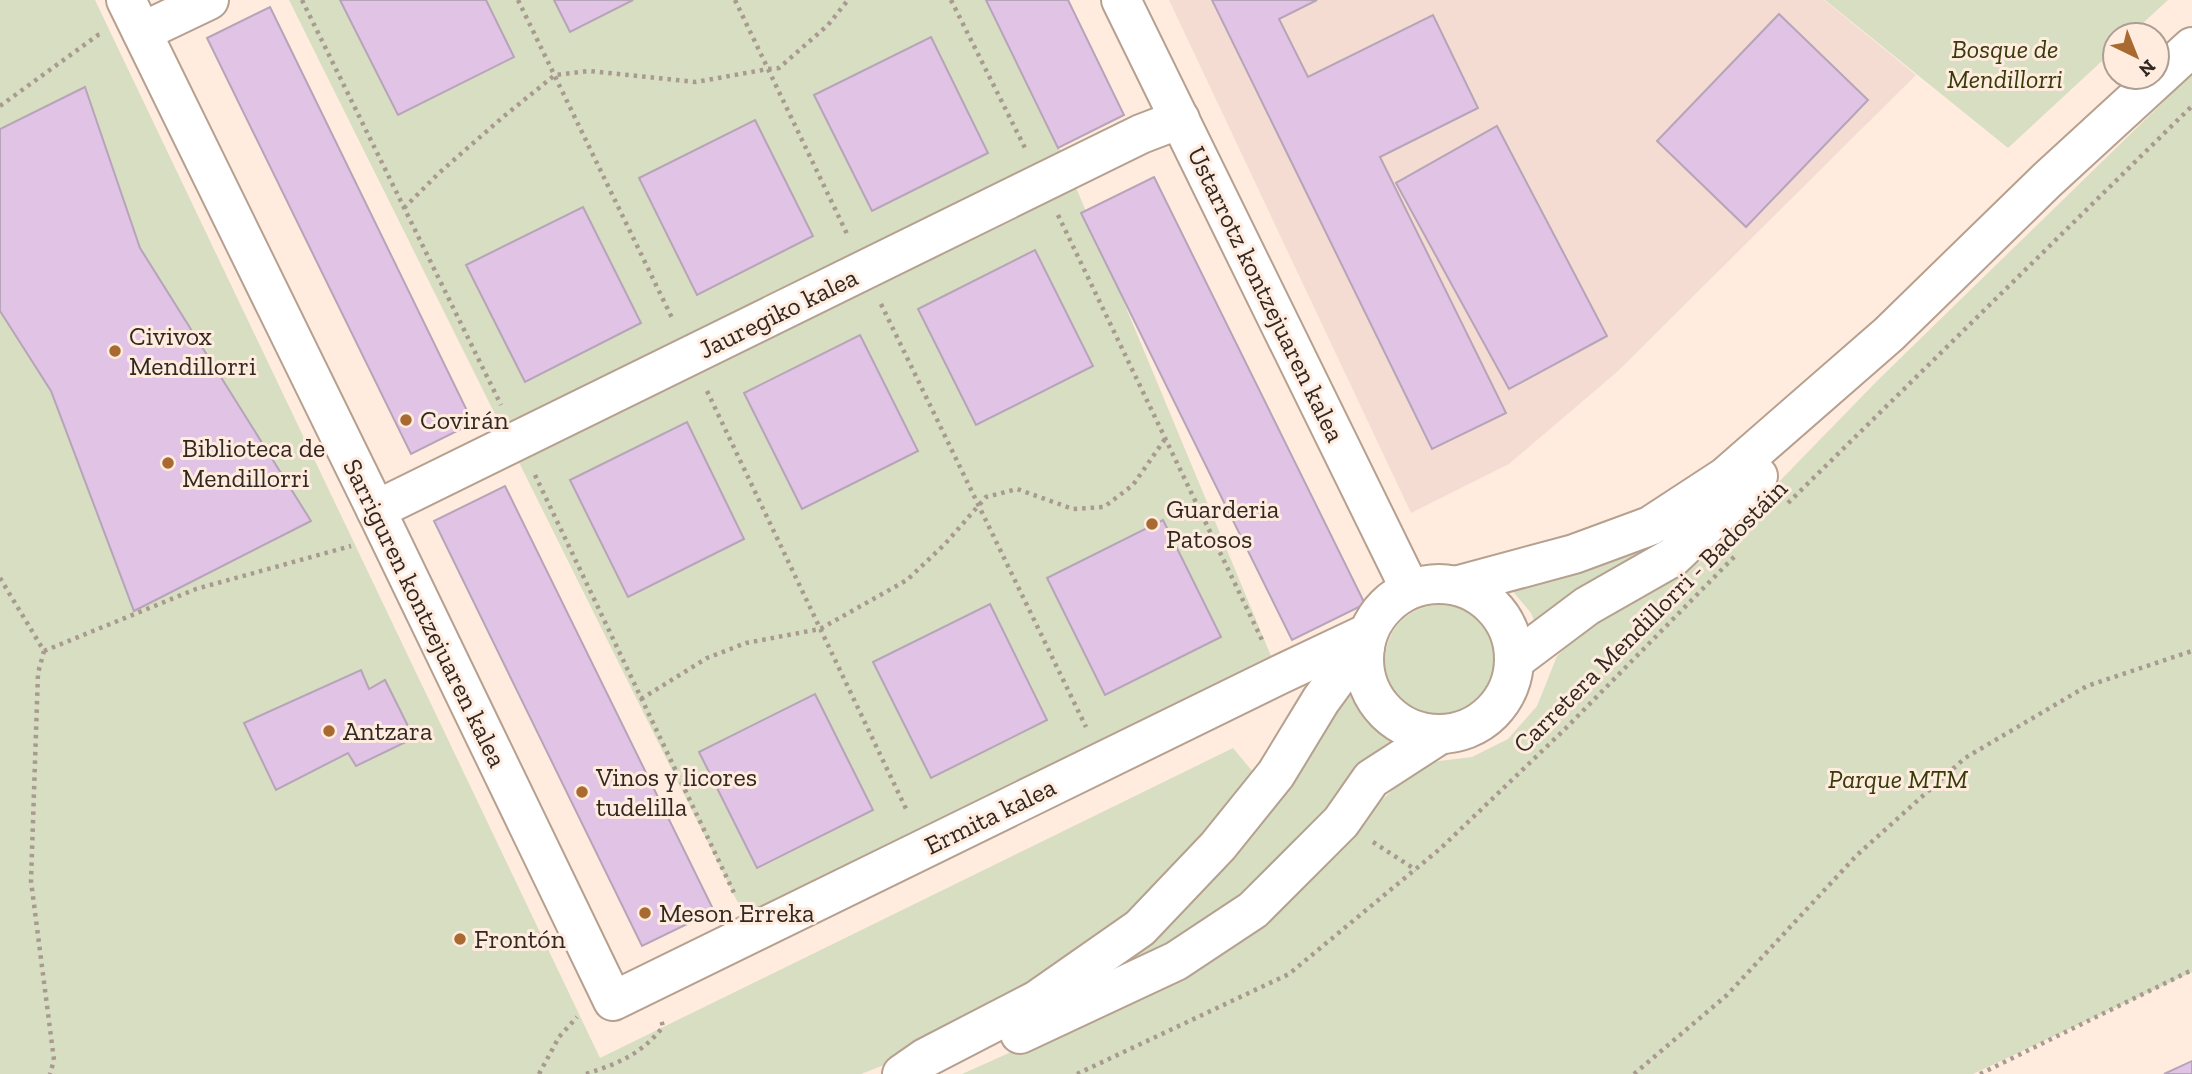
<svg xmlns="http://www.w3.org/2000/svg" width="2192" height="1074" viewBox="0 0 2192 1074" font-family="'Zilla Slab',serif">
  <rect width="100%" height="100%" fill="#ffecde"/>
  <polygon fill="#f4dcd2" points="1169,0 1824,0 1916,75 1617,372 1509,464 1411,513"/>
  <g fill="#d7dec2">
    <polygon points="0,0 95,0 600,1058 1233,748 1258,778 1155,897 1061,972 925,1049 861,1074 0,1074"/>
    <polygon points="289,0 998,0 1279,675 753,933"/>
    <polygon points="1825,0 2168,0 2130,35 2115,35 2115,49 2008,148"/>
    <polygon points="2192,74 2192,972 1973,1074 962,1074 1063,1029 1272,915 1339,853 1375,806 1423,763 1472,757 1508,739 1537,706 1557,656 1594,620 1703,560 1877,381"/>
    <polygon points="1709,509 1538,630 1531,613 1509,587"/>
    <circle cx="1440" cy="660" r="55"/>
    <polygon points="1350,685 1383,734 1401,745 1255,898 1083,995"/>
  </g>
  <g fill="#e1c3e5" stroke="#b6a4b8" stroke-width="2">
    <polygon points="340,0 486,0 514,57 398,115"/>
    <polygon points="554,0 633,0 570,32"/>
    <polygon points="986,0 1068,0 1124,115 1058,148"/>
    <polygon points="1212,0 1317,0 1279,19 1308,77 1433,15 1478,108 1380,157 1506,413 1432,449"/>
    <polygon points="270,7 473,423 411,454 207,38"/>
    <polygon points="1779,14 1868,100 1746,227 1657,141"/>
    <polygon points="931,37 988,153 872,211 814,95"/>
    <polygon points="85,87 140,248 311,521 134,611 51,391 0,311 0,129"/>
    <polygon points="755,120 813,236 697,295 639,178"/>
    <polygon points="1497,126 1607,336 1509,389 1396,183"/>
    <polygon points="1154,177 1365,604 1292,640 1081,213"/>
    <polygon points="583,207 641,323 525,382 466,265"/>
    <polygon points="1035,250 1093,366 976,425 918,309"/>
    <polygon points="860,335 918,451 802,509 744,393"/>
    <polygon points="687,422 744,539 628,597 570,480"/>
    <polygon points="505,486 714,911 642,946 434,521"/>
    <polygon points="1163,520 1221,637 1105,695 1047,578"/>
    <polygon points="990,604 1047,720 931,778 873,662"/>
    <polygon points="361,670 369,689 385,680 414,738 356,766 348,753 276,790 244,723"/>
    <polygon points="815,694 873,810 757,868 699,752"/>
    <polygon points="2192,1061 2192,1074 2164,1074"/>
  </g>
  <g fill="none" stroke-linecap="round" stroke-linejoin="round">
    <defs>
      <g id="minor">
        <polyline points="126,0 376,510 613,1001 1279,675 1368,633"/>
        <polyline points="1121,0 1410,589"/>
        <polyline points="142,32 209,0"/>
        <polyline points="376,510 1141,134 1180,119"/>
        <circle cx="1439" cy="659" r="75"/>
        <polyline points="1459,585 1574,554 1650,526 1725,477 1889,334 2047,180 2192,47"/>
        <polyline points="1515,660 1587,606 1673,557 1758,476"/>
        <polyline points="1020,1034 1176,961 1253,910 1341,822 1371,779 1439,735"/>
        <polyline points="902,1074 925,1058 1037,1000 1140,928 1218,846 1276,774 1321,700 1340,674 1365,647"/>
      </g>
    </defs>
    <use href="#minor" stroke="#b6a08f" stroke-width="42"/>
    <g stroke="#a99a90" stroke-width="4.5" stroke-dasharray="3.5 5" stroke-linecap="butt">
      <polyline points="302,0 501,405"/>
      <polyline points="518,0 673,320"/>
      <polyline points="735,0 848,236"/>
      <polyline points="951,0 1025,148"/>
      <polyline points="0,106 98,35 102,34"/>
      <polyline points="404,208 439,173 503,117 555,75 589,71 696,82 768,69 779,68 828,25 848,0"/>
      <polyline points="1058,215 1262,640"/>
      <polyline points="881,304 1086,727"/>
      <polyline points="707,391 908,813"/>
      <polyline points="535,475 736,897"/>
      <polyline points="1788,503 2192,106"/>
      <polyline points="0,578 44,651 38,673 31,881 54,1060 50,1074"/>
      <polyline points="44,651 196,589 351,546"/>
      <polyline points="641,699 707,658 746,643 820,629 907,580 945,544 986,497 1017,489 1073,509 1104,507 1133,485 1165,439"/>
      <polyline points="1373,842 1416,870"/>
      <polyline points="539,1074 559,1037 577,1017"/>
      <path d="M 586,1074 C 619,1063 640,1055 663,1027 L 661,1019"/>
      <polyline points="1077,1074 1289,974 1441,848 1565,729 1735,556"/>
      <polyline points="1634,1074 1727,995 1857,855 1965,758 2087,686 2192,651"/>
      <polyline points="1980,1074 2192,970"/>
    </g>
    <use href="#minor" stroke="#fff" stroke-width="38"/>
  </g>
  <g fill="#a86a30" stroke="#ffecde" stroke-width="2.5">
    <circle cx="115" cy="351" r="7"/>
    <circle cx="406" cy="420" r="7"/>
    <circle cx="168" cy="463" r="7"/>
    <circle cx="1152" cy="524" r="7"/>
    <circle cx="329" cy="731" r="7"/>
    <circle cx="582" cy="792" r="7"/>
    <circle cx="645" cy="913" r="7"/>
    <circle cx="460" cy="939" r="7"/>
  </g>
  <g text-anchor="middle" stroke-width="6" stroke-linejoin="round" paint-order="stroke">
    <g font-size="26" font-style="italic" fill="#353c0a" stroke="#ffecde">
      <text x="2005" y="58">Bosque de<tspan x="2005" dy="30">Mendillorri</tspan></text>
      <text x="1898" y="788">Parque MTM</text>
    </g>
    <g font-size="26" fill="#312822" stroke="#ffecde">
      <text transform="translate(1266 294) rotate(64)" y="9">Ustarrotz kontzejuaren kalea</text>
      <text transform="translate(778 313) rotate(-26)" y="9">Jauregiko kalea</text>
      <text transform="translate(425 613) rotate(64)" y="9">Sarriguren kontzejuaren kalea</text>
      <text transform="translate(1650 616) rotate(-45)" y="9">Carretera Mendillorri - Badostáin</text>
      <text transform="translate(990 816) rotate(-26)" y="9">Ermita kalea</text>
    </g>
    <g font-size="26" fill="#312822" stroke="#ffecde" text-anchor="start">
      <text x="129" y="345">Civivox<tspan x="129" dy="30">Mendillorri</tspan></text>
      <text x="420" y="429">Covirán</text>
      <text x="182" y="457">Biblioteca de<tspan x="182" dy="30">Mendillorri</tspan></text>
      <text x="1166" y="518">Guarderia<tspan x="1166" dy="30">Patosos</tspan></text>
      <text x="343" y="740">Antzara</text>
      <text x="596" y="786">Vinos y licores<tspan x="596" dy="30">tudelilla</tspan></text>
      <text x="659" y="922">Meson Erreka</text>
      <text x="474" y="948">Frontón</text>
    </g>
  </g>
  <g transform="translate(2136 56) rotate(137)"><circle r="33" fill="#ffecde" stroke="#ad9e93" stroke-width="2"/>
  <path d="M0-5L12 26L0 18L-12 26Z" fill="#a86a30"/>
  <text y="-10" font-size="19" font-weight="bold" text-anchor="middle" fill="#312822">N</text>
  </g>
</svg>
